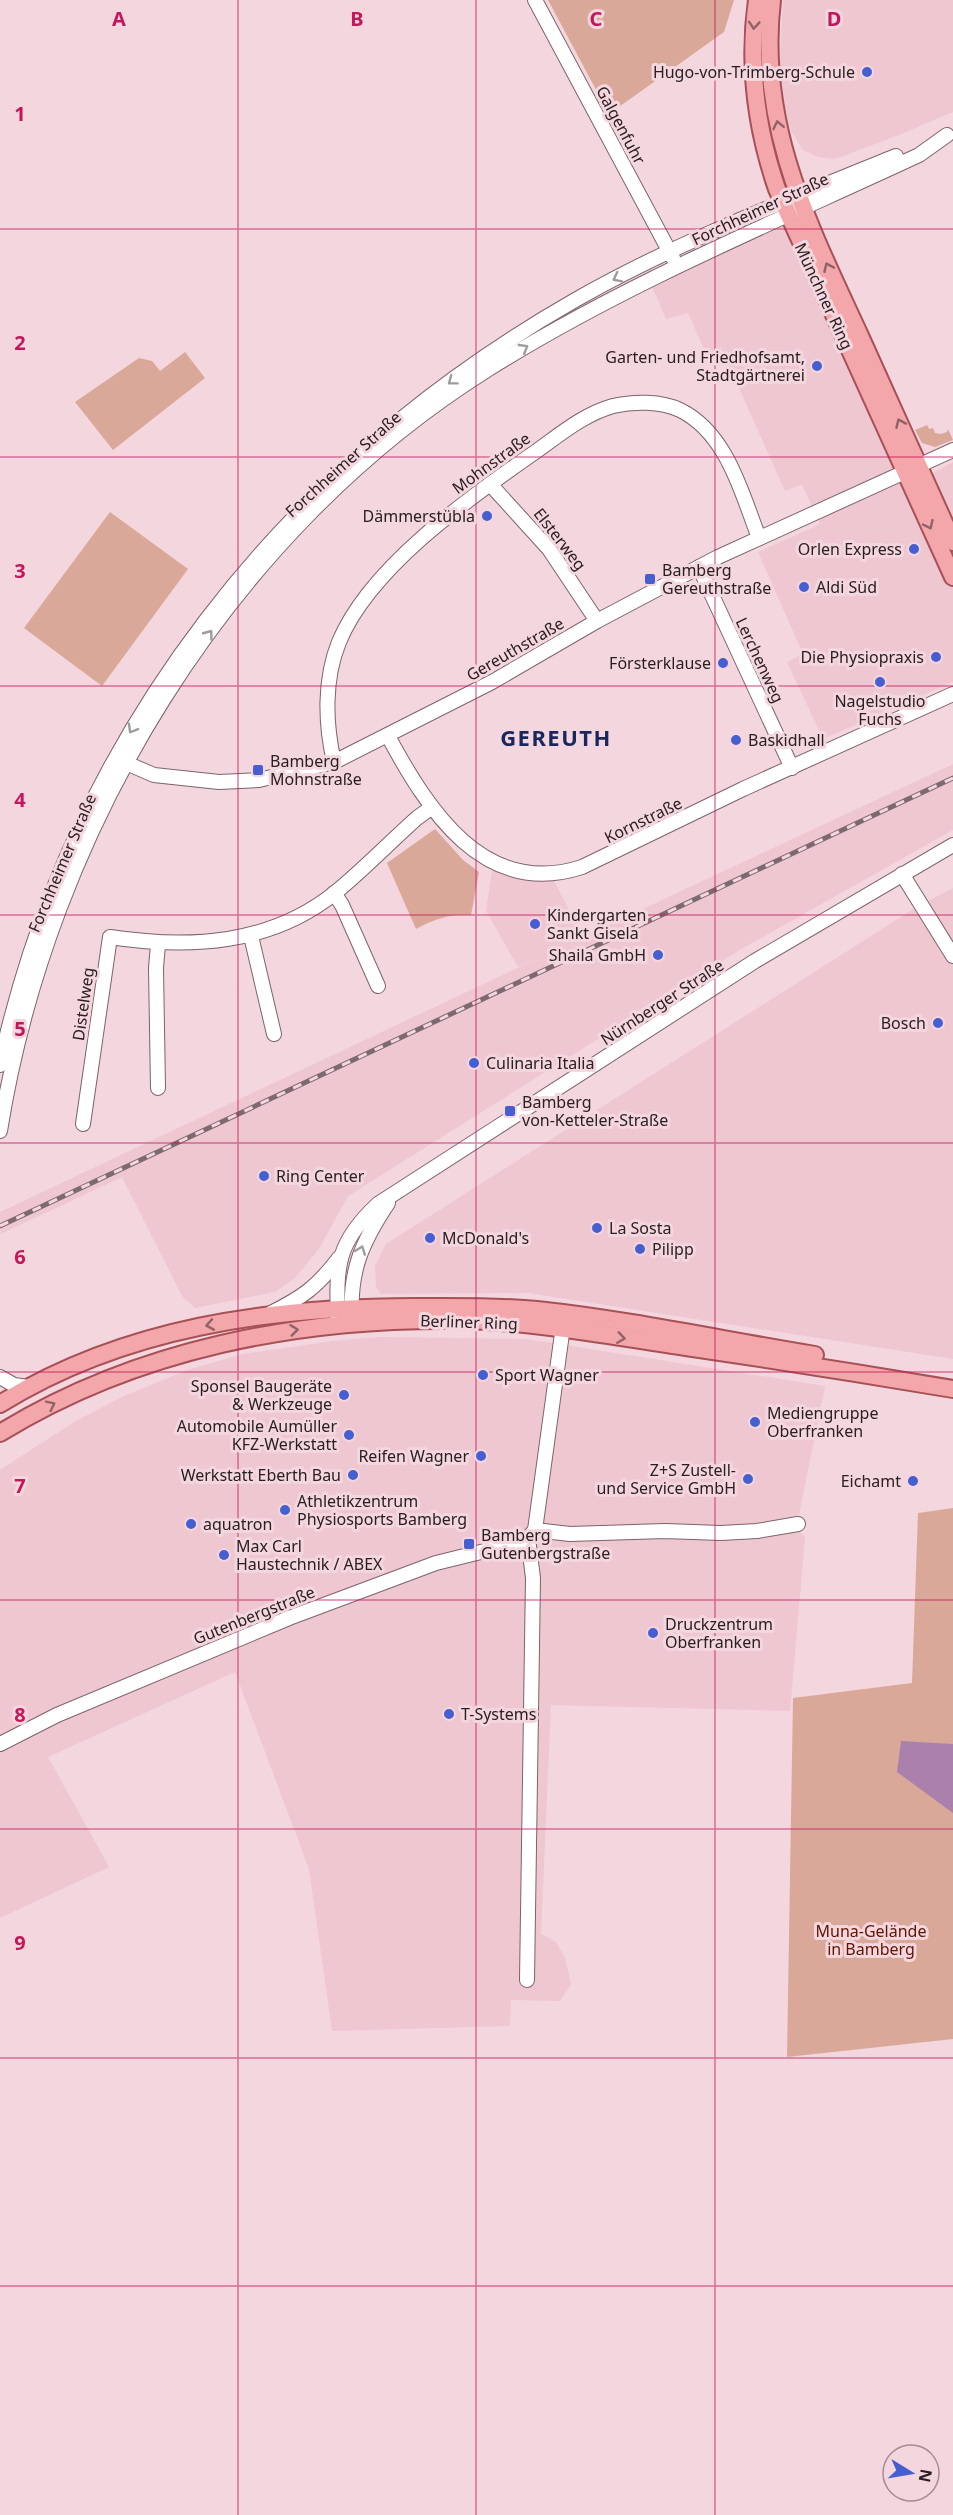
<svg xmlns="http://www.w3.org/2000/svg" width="953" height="2515" viewBox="0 0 953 2515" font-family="'Noto Sans',sans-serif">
  <rect width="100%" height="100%" fill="#f4d6de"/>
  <g fill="#eec7d1">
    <polygon points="783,0 953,0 953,112 899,135 835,159 818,157 803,150 790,129 784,100 780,62"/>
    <polygon points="792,204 914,483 953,462 953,682 823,739 787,662 803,654 758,552 820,524 802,484 785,491 721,348 706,354 688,313 666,319 647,275"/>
    <polygon points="953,764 953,830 738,951 348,1196 319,1249 295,1278 275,1292 195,1308 182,1296 122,1177 1,1234 0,1212 545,955 518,967 486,911 492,870 519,878 553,879 583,937"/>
    <polygon points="953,888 953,1359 528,1293 381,1294 376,1287 375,1266 386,1244 915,908"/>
    <polygon points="380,1337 527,1339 825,1386 796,1529 805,1537 790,1711 551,1705 541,1934 556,1942 565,1958 571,1984 560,2001 511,2000 510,2026 332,2031 309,1869 235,1672 48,1757 109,1867 0,1918 0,1470 74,1422 120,1398 187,1370 243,1354 332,1341"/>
  </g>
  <g fill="#daa899">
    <polygon points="548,0 734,0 724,32 609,114"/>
    <polygon points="185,352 205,378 113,450 75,402 139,358 152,361 160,371"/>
    <polygon points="927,425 929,429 933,428 935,433 941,434 947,432 948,429 953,440 935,447 922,443 915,430"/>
    <polygon points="110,512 188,569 102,686 24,628"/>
    <path d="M 435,829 L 463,860 L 479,872 L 471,915 C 449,914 435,919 416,929 L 387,863 Z"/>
    <polygon points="953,1508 953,2039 787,2057 793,1698 912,1683 918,1513"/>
  </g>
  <polygon fill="#aa80ad" points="901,1741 953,1744 953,1813 897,1772"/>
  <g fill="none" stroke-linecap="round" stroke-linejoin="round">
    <defs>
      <g id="minor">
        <polyline points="535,0 673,258"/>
        <polyline points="490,484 549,549 597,621"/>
        <polyline points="699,567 792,768"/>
        <path d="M 388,736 C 428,810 484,899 582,867 L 743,789 L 953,694"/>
        <path d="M 334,762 C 325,723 324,679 339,642 C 369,569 465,501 528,457 C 556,438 581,415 613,406 C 634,401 661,401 680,410 C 727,433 742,494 759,538"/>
        <polyline points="126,763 154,775 219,782 259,780 334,762 492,682 597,621 718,557 953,450"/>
        <polyline points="902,874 953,956"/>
        <polyline points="334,893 342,905 378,986"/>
        <polyline points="251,936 274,1034"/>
        <path d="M 0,1065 C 72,734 285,465 577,299 C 679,241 788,200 896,156"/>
        <polyline points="158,1088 156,968 158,944"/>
        <path d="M 83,1124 L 110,937 C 189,949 271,945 336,892 C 364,869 390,842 417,818 L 432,807"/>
        <path d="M 0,1131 C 48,830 226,534 487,370 C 624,284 773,223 919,155 L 947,135"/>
        <path d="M 271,1313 C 303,1297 317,1287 339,1258"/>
        <path d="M 338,1318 C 336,1265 337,1242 378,1204 L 755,961 L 953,845"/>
        <path d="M 352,1319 C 349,1271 362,1242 388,1203"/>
        <polyline points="0,1377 14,1385 28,1387"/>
        <polyline points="535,1530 570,1534 665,1531 721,1533 757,1531 798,1524"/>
        <polyline points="0,1744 57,1715 289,1618 436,1563 513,1544 528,1538 535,1530 564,1319"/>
        <polyline points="527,1980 533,1578 528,1538"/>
      </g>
      <g id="major">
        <path d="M 757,0 C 748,64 756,128 777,189 L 953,577"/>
        <path d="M 772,0 C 757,127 810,227 861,338 C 892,406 922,474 953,542"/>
        <path d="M 0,1404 C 124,1327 271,1307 415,1307 C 455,1307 497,1306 537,1310 C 630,1320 723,1340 815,1355"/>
        <path d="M 0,1433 C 137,1349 298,1318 457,1320 C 533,1321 610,1336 686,1347 C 775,1360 864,1374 953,1389"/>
      </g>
    </defs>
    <use href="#minor" stroke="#7d636a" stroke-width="16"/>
    <use href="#major" stroke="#a75157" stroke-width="20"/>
    <use href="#minor" stroke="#fff" stroke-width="14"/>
    <use href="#major" stroke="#f3a7ab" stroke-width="16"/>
    <defs>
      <polyline id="rail" points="0,1226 953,778"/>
    </defs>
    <use href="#rail" stroke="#7d6a6f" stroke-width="5"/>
    <use href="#rail" stroke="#f4d6de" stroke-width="3" stroke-dasharray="9" stroke-linecap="butt"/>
  </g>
  <defs><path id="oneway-chevron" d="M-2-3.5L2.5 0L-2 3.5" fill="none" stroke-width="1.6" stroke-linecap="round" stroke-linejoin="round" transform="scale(1.5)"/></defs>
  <g stroke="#8e6466">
    <use href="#oneway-chevron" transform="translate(754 25) rotate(94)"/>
    <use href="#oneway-chevron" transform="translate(778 125) rotate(-102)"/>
    <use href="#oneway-chevron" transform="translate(828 267) rotate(-114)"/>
    <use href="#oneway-chevron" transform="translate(900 423) rotate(-114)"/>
    <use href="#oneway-chevron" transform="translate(929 525) rotate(65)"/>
    <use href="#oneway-chevron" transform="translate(210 1325) rotate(170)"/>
    <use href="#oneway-chevron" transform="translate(294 1330) rotate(-7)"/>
    <use href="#oneway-chevron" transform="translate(621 1338) rotate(8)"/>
    <use href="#oneway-chevron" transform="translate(51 1405) rotate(-26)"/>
  </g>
  <g stroke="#9f9b9c">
    <use href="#oneway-chevron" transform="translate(617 278) rotate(153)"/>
    <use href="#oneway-chevron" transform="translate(524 348) rotate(-31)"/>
    <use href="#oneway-chevron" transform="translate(452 381) rotate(143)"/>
    <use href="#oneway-chevron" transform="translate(209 634) rotate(-53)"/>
    <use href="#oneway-chevron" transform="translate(132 729) rotate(120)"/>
    <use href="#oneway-chevron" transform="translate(361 1250) rotate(-69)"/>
  </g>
  <path fill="none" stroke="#c2185b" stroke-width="1.5" stroke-opacity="0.55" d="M 238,0 L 238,2515M 476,0 L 476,2515M 715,0 L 715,2515M 0,229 L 953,229M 0,457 L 953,457M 0,686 L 953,686M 0,915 L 953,915M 0,1143 L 953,1143M 0,1372 L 953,1372M 0,1600 L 953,1600M 0,1829 L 953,1829M 0,2058 L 953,2058M 0,2286 L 953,2286"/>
  <g fill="#455ed2" stroke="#f4d6de" stroke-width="2">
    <circle cx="867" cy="72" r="6"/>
    <circle cx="817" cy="366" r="6"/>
    <circle cx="487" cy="516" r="6"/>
    <circle cx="914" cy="549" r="6"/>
    <rect x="644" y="573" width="12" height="12" rx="3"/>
    <circle cx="804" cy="587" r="6"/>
    <circle cx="936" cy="657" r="6"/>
    <circle cx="723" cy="663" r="6"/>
    <circle cx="880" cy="682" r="6"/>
    <circle cx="736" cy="740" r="6"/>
    <rect x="252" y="764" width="12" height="12" rx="3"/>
    <circle cx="535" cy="924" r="6"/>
    <circle cx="658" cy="955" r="6"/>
    <circle cx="938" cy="1023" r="6"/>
    <circle cx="474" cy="1063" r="6"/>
    <rect x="504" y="1105" width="12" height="12" rx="3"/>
    <circle cx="264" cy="1176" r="6"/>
    <circle cx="597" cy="1228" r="6"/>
    <circle cx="430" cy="1238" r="6"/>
    <circle cx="640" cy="1249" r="6"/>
    <circle cx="483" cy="1375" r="6"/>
    <circle cx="344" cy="1395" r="6"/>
    <circle cx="755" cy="1422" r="6"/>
    <circle cx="349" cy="1435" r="6"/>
    <circle cx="481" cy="1456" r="6"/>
    <circle cx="353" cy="1475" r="6"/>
    <circle cx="748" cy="1479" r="6"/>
    <circle cx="913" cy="1481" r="6"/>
    <circle cx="285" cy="1510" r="6"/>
    <circle cx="191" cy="1524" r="6"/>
    <rect x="463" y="1538" width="12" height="12" rx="3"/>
    <circle cx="224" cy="1555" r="6"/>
    <circle cx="653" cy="1633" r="6"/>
    <circle cx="449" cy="1714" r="6"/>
  </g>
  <g text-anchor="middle" stroke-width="6" stroke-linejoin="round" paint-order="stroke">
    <g font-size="16" fill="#2a2022" stroke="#f4d6de" text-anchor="start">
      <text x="855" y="78" text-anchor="end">Hugo-von-Trimberg-Schule</text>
      <text x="805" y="363" text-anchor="end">Garten- und Friedhofsamt,<tspan x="805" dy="18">Stadtgärtnerei</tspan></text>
      <text x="475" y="522" text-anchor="end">Dämmerstübla</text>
      <text x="902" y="555" text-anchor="end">Orlen Express</text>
      <text x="662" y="576">Bamberg<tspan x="662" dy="18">Gereuthstraße</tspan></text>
      <text x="816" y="593">Aldi Süd</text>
      <text x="924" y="663" text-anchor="end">Die Physiopraxis</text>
      <text x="711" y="669" text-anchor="end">Försterklause</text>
      <text x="880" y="707" text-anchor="middle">Nagelstudio<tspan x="880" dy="18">Fuchs</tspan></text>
      <text x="748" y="746">Baskidhall</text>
      <text x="270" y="767">Bamberg<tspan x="270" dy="18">Mohnstraße</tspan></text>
      <text x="547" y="921">Kindergarten<tspan x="547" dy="18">Sankt Gisela</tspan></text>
      <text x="646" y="961" text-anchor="end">Shaila GmbH</text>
      <text x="926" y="1029" text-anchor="end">Bosch</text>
      <text x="486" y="1069">Culinaria Italia</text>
      <text x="522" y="1108">Bamberg<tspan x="522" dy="18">von-Ketteler-Straße</tspan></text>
      <text x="276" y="1182">Ring Center</text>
      <text x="609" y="1234">La Sosta</text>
      <text x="442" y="1244">McDonald's</text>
      <text x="652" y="1255">Pilipp</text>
      <text x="495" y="1381">Sport Wagner</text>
      <text x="332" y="1392" text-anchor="end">Sponsel Baugeräte<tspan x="332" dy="18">&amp; Werkzeuge</tspan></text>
      <text x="767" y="1419">Mediengruppe<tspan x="767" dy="18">Oberfranken</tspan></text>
      <text x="337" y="1432" text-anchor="end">Automobile Aumüller<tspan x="337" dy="18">KFZ-Werkstatt</tspan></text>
      <text x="469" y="1462" text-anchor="end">Reifen Wagner</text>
      <text x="736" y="1476" text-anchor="end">Z+S Zustell-<tspan x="736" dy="18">und Service GmbH</tspan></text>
      <text x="341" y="1481" text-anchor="end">Werkstatt Eberth Bau</text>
      <text x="901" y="1487" text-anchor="end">Eichamt</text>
      <text x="297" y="1507">Athletikzentrum<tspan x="297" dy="18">Physiosports Bamberg</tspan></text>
      <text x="203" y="1530">aquatron</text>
      <text x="481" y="1541">Bamberg<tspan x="481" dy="18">Gutenbergstraße</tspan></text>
      <text x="236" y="1552">Max Carl<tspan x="236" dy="18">Haustechnik / ABEX</tspan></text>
      <text x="665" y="1630">Druckzentrum<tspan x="665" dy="18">Oberfranken</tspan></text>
      <text x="461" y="1720">T-Systems</text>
    </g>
    <g font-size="16" fill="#2a2022" stroke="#f4d6de">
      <text transform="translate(621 125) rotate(62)" y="6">Galgenfuhr</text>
      <text transform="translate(760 209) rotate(-25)" y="6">Forchheimer Straße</text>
      <text transform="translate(824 296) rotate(65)" y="6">Münchner Ring</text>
      <text transform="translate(491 463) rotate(-36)" y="6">Mohnstraße</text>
      <text transform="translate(343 464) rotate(-42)" y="6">Forchheimer Straße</text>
      <text transform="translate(560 539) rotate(52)" y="6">Elsterweg</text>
      <text transform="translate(515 649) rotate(-30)" y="6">Gereuthstraße</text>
      <text transform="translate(760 660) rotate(65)" y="6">Lerchenweg</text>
      <text transform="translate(643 820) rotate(-26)" y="6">Kornstraße</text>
      <text transform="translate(62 863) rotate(-67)" y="6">Forchheimer Straße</text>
      <text transform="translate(662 1002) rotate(-33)" y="6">Nürnberger Straße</text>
      <text transform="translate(83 1004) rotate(-82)" y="6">Distelweg</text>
      <text transform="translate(469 1322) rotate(2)" y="6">Berliner Ring</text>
      <text transform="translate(254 1615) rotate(-22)" y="6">Gutenbergstraße</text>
    </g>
    <g font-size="16" fill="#601500" stroke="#f4d6de">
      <text x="871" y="1937">Muna-Gelände<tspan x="871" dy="18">in Bamberg</tspan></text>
    </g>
    <g font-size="22" font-weight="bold" letter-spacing="1.5" fill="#1a265e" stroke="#f4d6de">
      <text x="556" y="746">GEREUTH</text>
    </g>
  </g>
  <g font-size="20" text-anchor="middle" font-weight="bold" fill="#c2185b" stroke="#f4d6de" stroke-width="6" stroke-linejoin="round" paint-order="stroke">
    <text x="119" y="26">A</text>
    <text x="357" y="26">B</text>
    <text x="596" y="26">C</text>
    <text x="834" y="26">D</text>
    <text x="20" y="121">1</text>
    <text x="20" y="350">2</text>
    <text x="20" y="578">3</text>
    <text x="20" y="807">4</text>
    <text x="20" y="1036">5</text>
    <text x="20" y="1264">6</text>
    <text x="20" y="1493">7</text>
    <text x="20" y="1722">8</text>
    <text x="20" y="1950">9</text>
  </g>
  <g transform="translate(911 2473) rotate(101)"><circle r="28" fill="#f4d6de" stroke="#a38d93" stroke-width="1.5"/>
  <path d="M0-4.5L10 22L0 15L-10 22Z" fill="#455ed2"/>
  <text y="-9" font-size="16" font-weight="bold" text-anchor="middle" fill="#2a2022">N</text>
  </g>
</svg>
